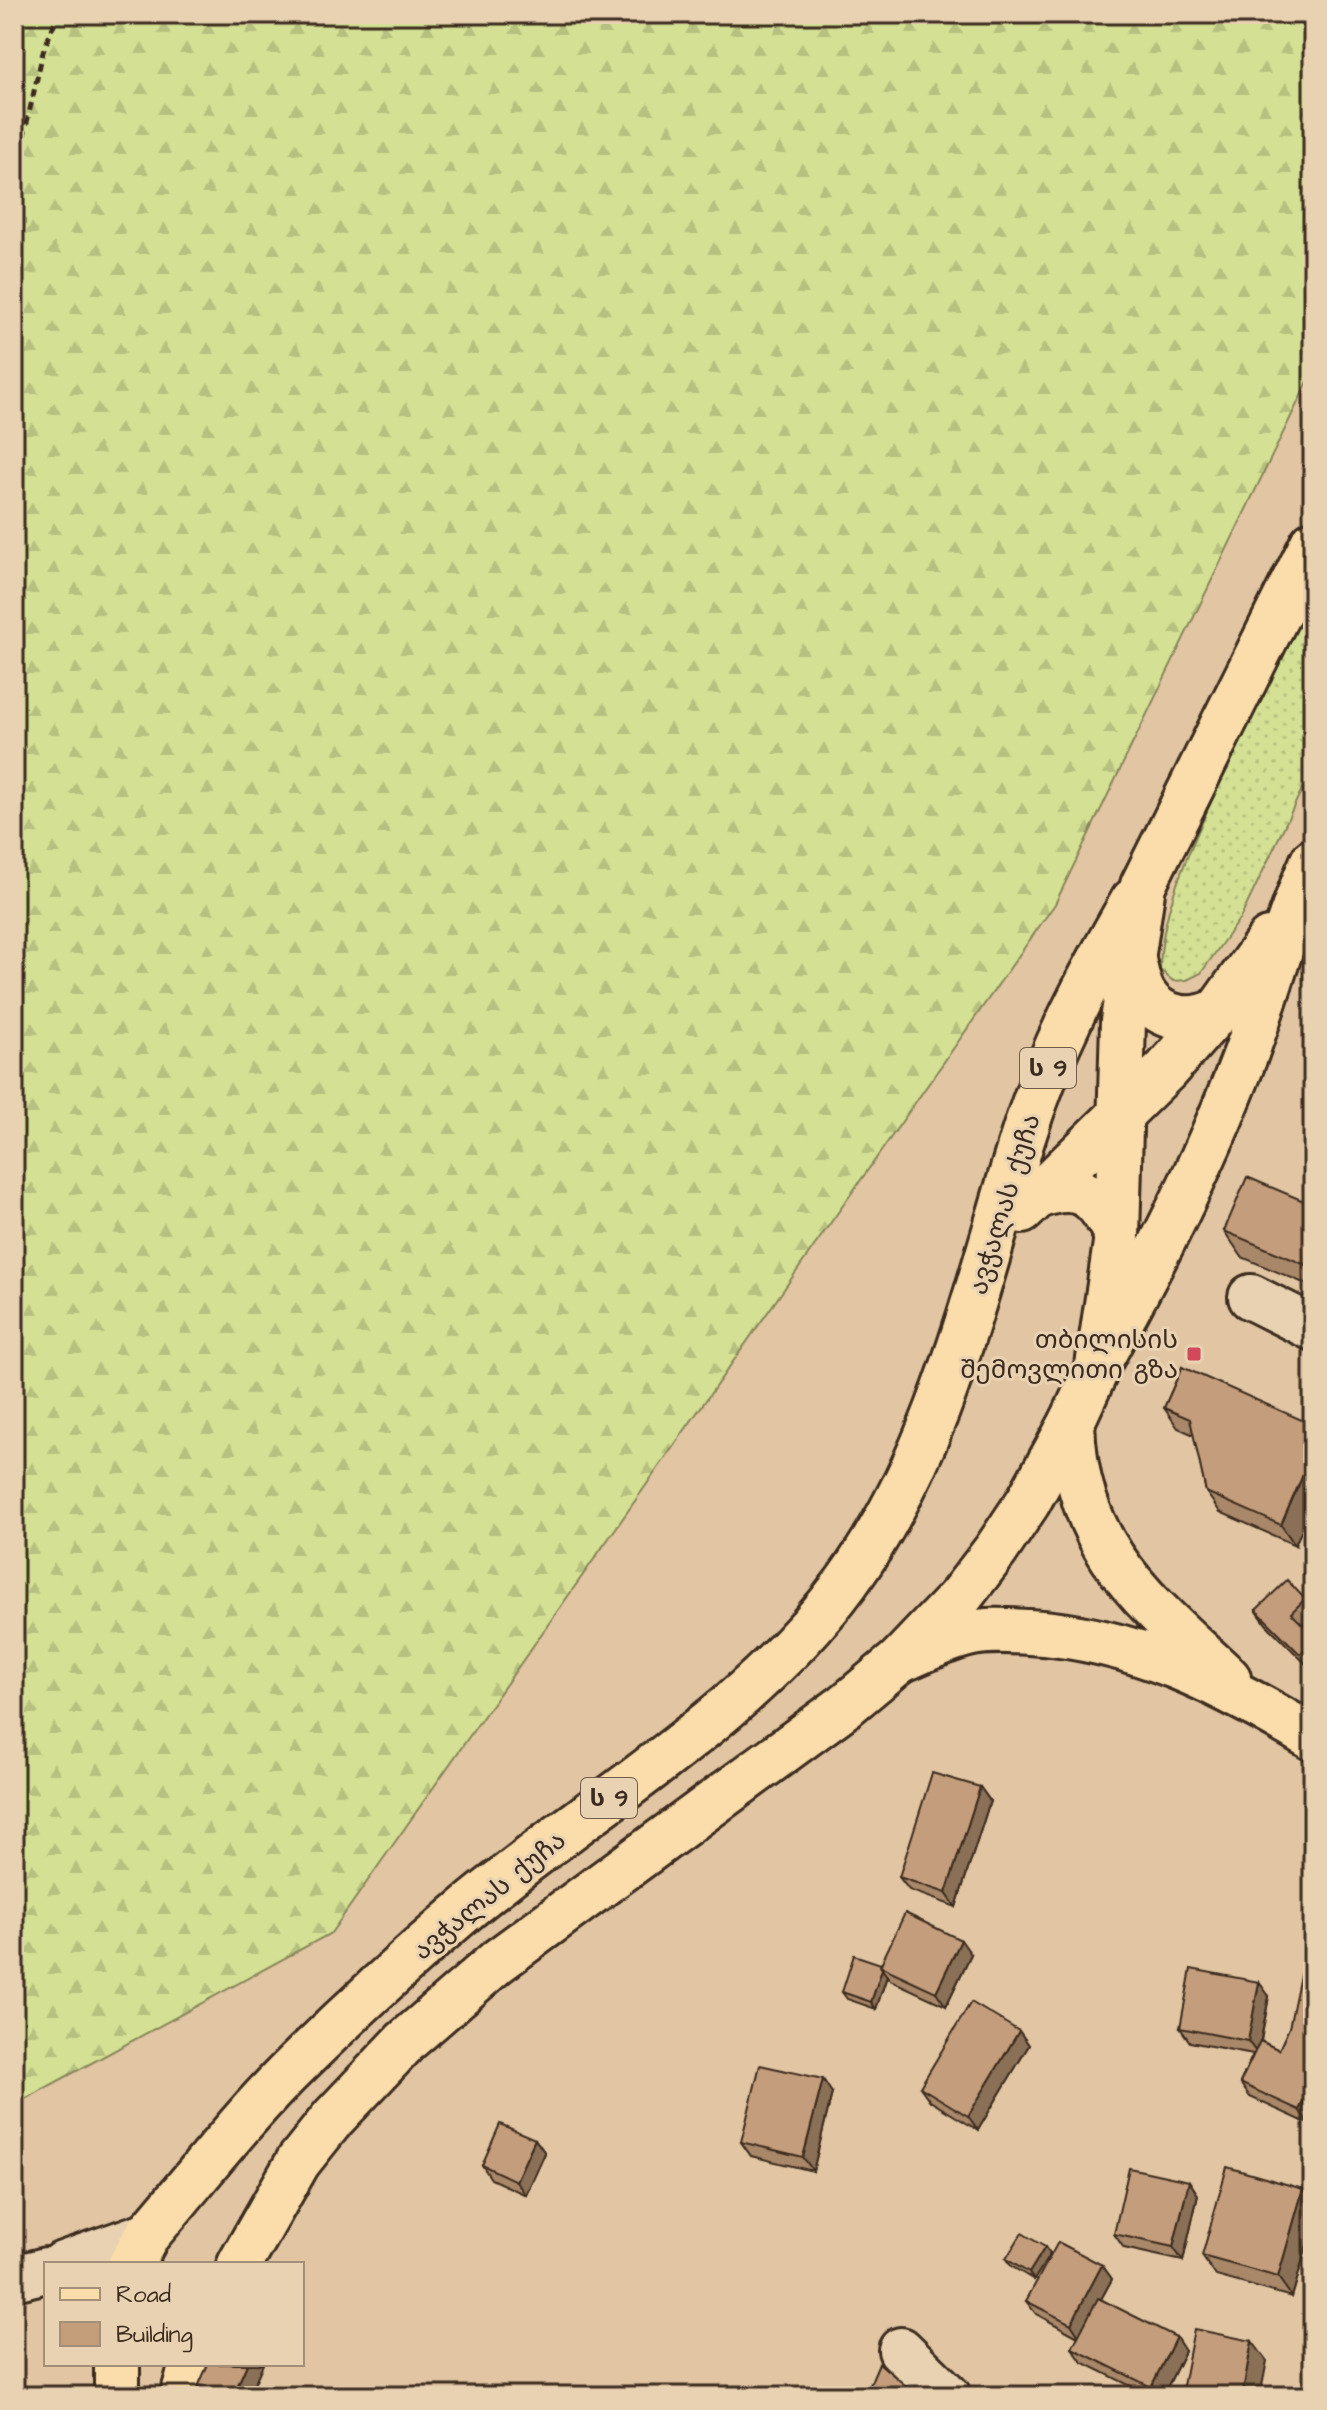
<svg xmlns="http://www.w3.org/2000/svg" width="1327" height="2410" viewBox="0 0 1327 2410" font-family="'Architects Daughter','Noto Sans Georgian',sans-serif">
  <defs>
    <pattern id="grass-dots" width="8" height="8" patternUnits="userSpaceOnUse" patternTransform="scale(2)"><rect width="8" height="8" fill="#d4e194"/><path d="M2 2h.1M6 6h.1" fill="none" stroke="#b7c17f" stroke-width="1.8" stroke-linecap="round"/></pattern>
    <pattern id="forest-firs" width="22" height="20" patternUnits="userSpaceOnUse" patternTransform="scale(2)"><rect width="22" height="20" fill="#d4e194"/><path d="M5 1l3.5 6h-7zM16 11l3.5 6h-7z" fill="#b7c17f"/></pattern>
  </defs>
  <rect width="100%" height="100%" fill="#e2c6a4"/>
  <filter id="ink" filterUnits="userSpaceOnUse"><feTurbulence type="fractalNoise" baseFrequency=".0125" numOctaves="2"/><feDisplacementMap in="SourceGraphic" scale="16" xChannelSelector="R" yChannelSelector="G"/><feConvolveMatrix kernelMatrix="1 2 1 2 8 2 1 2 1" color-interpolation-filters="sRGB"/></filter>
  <g filter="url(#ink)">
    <path fill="url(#grass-dots)" stroke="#888659" stroke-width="2" d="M 1313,591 L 1313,766 L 1242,915 L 1201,973 L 1187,980 L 1173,981 L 1160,970 C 1161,917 1183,865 1204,818 C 1237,741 1276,666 1313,591 Z"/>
    <polygon fill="url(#forest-firs)" stroke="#888659" stroke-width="2" points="14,14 1313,14 1313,371 1055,904 331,1933 14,2105"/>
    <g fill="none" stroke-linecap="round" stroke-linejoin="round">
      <defs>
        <g id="minor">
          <polyline points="1251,1297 1313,1328"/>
          <polyline points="63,2264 148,2234"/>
          <polyline points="14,2278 46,2270"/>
          <polyline points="901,2350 948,2396"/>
        </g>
        <g id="major">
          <path d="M 1133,960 C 1136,972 1138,986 1145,996 C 1162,1021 1193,1023 1218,1011"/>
          <polyline points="1022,1211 1166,1070 1218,1011 1269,940"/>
          <path d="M 1099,1362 C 1152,1265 1203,1167 1242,1064 C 1268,997 1284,927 1313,861"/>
          <path d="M 1072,1422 C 1075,1548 1144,1600 1228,1678"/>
          <path d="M 899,1661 C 922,1651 944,1640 968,1634 C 987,1629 1009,1631 1029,1632 C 1135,1638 1224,1684 1313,1738"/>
        </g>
        <g id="highway">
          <path d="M 1034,1197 C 1081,1180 1096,1194 1117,1236"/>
          <path d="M 131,2264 L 148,2234 C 198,2176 245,2114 300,2061 C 351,2011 404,1962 458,1916 C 584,1808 747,1718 846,1583 C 941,1453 975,1291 1022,1140 C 1048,1055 1089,977 1133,901"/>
          <polyline points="240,2264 298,2162 333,2118 406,2041 498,1961 845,1706 899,1661 960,1597 996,1550 1028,1502 1072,1422 1098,1366 1117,1236 1123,1021 1143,885 1313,543"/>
          <polyline points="117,2396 117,2364"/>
          <polyline points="183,2396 192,2364"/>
        </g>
      </defs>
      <use href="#minor" stroke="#3b2a1e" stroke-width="50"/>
      <use href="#major" stroke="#3b2a1e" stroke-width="50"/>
      <use href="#highway" stroke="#3b2a1e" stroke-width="50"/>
      <polyline stroke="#3b2a1e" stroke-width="5" stroke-dasharray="8 6" stroke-linecap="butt" points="14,179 43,52 58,14"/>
      <use href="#minor" stroke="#e9d2b2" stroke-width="44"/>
      <use href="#major" stroke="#faddab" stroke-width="44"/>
      <use href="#highway" stroke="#faddab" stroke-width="44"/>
    </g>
    <g fill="#a9886a" stroke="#3b2a1e" stroke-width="2">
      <polygon points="1313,1205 1313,1287 1242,1257 1224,1231"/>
      <polygon points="1182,1367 1295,1545 1220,1512 1206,1492 1194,1435 1178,1428 1164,1408"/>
      <polygon points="1305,1599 1313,1610 1313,1615 1303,1624 1313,1635 1313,1664 1310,1668 1266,1624 1256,1610"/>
      <polygon points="980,1787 990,1801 956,1907 909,1890 899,1877"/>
      <polygon points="971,1954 946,2006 890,1980 887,1976 876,2009 847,1999 842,1992 881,1964"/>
      <polygon points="1313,1968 1313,2116 1309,2124 1250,2097 1240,2083 1253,2054 1190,2042 1180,2028 1269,1996 1261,2041 1279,2050 1289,2028"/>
      <polygon points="1019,2031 1029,2045 978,2130 930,2101 920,2087"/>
      <polygon points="832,2093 813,2171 751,2156 741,2142"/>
      <polygon points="535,2139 545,2153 526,2195 491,2179 482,2165"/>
      <polygon points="1189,2181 1198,2195 1183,2261 1124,2248 1114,2234"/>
      <polygon points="1303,2189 1313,2203 1313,2224 1292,2297 1216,2276 1202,2256"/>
      <polygon points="1050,2254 1034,2280 1011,2266 1006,2259"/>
      <polygon points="1102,2265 1112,2279 1101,2299 1185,2351 1163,2396 1151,2396 1082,2362 1072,2348 1078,2337 1036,2314 1026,2301"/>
    </g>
    <g fill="#896f56" stroke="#3b2a1e" stroke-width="2">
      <polygon points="1313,1452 1313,1505 1295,1545 1281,1525"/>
      <polygon points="980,1787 990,1801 956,1907 946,1893"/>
      <polygon points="961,1940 971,1954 946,2006 936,1992"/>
      <polygon points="882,1969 887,1976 876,2009 871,2002"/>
      <polygon points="1259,1982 1269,1996 1258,2055 1248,2041"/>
      <polygon points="1019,2031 1029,2045 978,2130 968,2116"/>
      <polygon points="823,2079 832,2093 813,2171 803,2157"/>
      <polygon points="1313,2081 1313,2116 1309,2124 1299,2110"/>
      <polygon points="535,2139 545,2153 526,2195 516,2181"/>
      <polygon points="1189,2181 1198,2195 1183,2261 1173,2247"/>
      <polygon points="1303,2189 1313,2203 1313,2224 1292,2297 1278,2277"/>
      <polygon points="1045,2247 1050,2254 1034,2280 1029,2273"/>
      <polygon points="1102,2265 1112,2279 1080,2338 1071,2324"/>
      <polygon points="1176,2337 1185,2351 1163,2396 1157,2396 1151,2387"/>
      <polygon points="1252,2341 1267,2361 1260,2396 1242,2396"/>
      <polygon points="247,2364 263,2364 249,2396 233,2396"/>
    </g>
    <g fill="#c49e7b" stroke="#3b2a1e" stroke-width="2">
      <polygon points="1247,1177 1313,1205 1313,1268 1224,1231"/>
      <polygon points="1182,1367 1313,1425 1313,1452 1281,1525 1206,1492 1190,1419 1164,1408"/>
      <polygon points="1287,1580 1305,1599 1291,1613 1313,1635 1313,1641 1300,1654 1256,1610"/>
      <polygon points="932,1773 980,1787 946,1893 899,1877"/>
      <polygon points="905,1913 961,1940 936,1992 880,1966"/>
      <polygon points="854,1955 881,1964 880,1966 882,1969 871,2002 842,1992"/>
      <polygon points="1302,1966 1313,1968 1313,2081 1299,2110 1240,2083 1260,2041 1279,2050 1289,2028"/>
      <polygon points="1191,1969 1259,1982 1248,2041 1180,2028"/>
      <polygon points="971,2002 1019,2031 968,2116 920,2087"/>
      <polygon points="760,2065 823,2079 803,2157 741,2142"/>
      <polygon points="500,2124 535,2139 516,2181 482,2165"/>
      <polygon points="1227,2167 1303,2189 1278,2277 1202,2256"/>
      <polygon points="1129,2168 1189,2181 1173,2247 1114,2234"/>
      <polygon points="1022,2233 1045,2247 1029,2273 1006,2259"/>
      <polygon points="1058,2242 1102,2265 1071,2324 1026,2301"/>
      <polygon points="1098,2298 1176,2337 1151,2387 1072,2348"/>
      <polygon points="1194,2329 1252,2341 1242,2396 1181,2396"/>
      <polygon points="879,2363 918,2396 865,2396"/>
      <polygon points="208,2364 247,2364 233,2396 194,2396"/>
    </g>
  </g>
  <rect fill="#d1495b" stroke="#e9d2b2" stroke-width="3" x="1186" y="1346" width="16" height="16" rx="4"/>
  <g text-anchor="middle" stroke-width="6" stroke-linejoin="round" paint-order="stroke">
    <g fill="#e9d2b2" stroke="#6f5c4a" stroke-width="2">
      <rect x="1020" y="1048" width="56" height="40" rx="6"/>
      <rect x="581" y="1778" width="56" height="40" rx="6"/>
    </g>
    <g font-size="24" font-weight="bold" fill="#3b2a1e">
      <text x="1048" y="1076">ს 9</text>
      <text x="609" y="1806">ს 9</text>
    </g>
    <g font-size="26" fill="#3b2a1e" stroke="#e9d2b2">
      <text transform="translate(1004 1204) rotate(-73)" y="9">ავჭალას ქუჩა</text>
      <text transform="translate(489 1895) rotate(-39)" y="9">ავჭალას ქუჩა</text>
    </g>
    <g font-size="26" fill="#3b2a1e" stroke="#e9d2b2" text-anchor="end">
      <text x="1178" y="1348">თბილისის<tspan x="1178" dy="30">შემოვლითი გზა</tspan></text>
    </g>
  </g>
  <rect width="1327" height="2410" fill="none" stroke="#e9d2b2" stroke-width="48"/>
  <rect x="24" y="24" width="1279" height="2362" fill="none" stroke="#3b2a1e" stroke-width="3" filter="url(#ink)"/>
  <rect x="44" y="2262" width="260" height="104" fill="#e9d2b2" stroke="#a38f77" stroke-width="2"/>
  <rect x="60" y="2288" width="40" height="12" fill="#faddab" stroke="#a38f77" stroke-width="2"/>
  <text x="116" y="2302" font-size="24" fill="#3b2a1e">Road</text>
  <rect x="60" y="2322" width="40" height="24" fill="#c49e7b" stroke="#a38f77" stroke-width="2"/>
  <text x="116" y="2342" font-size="24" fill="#3b2a1e">Building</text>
</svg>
